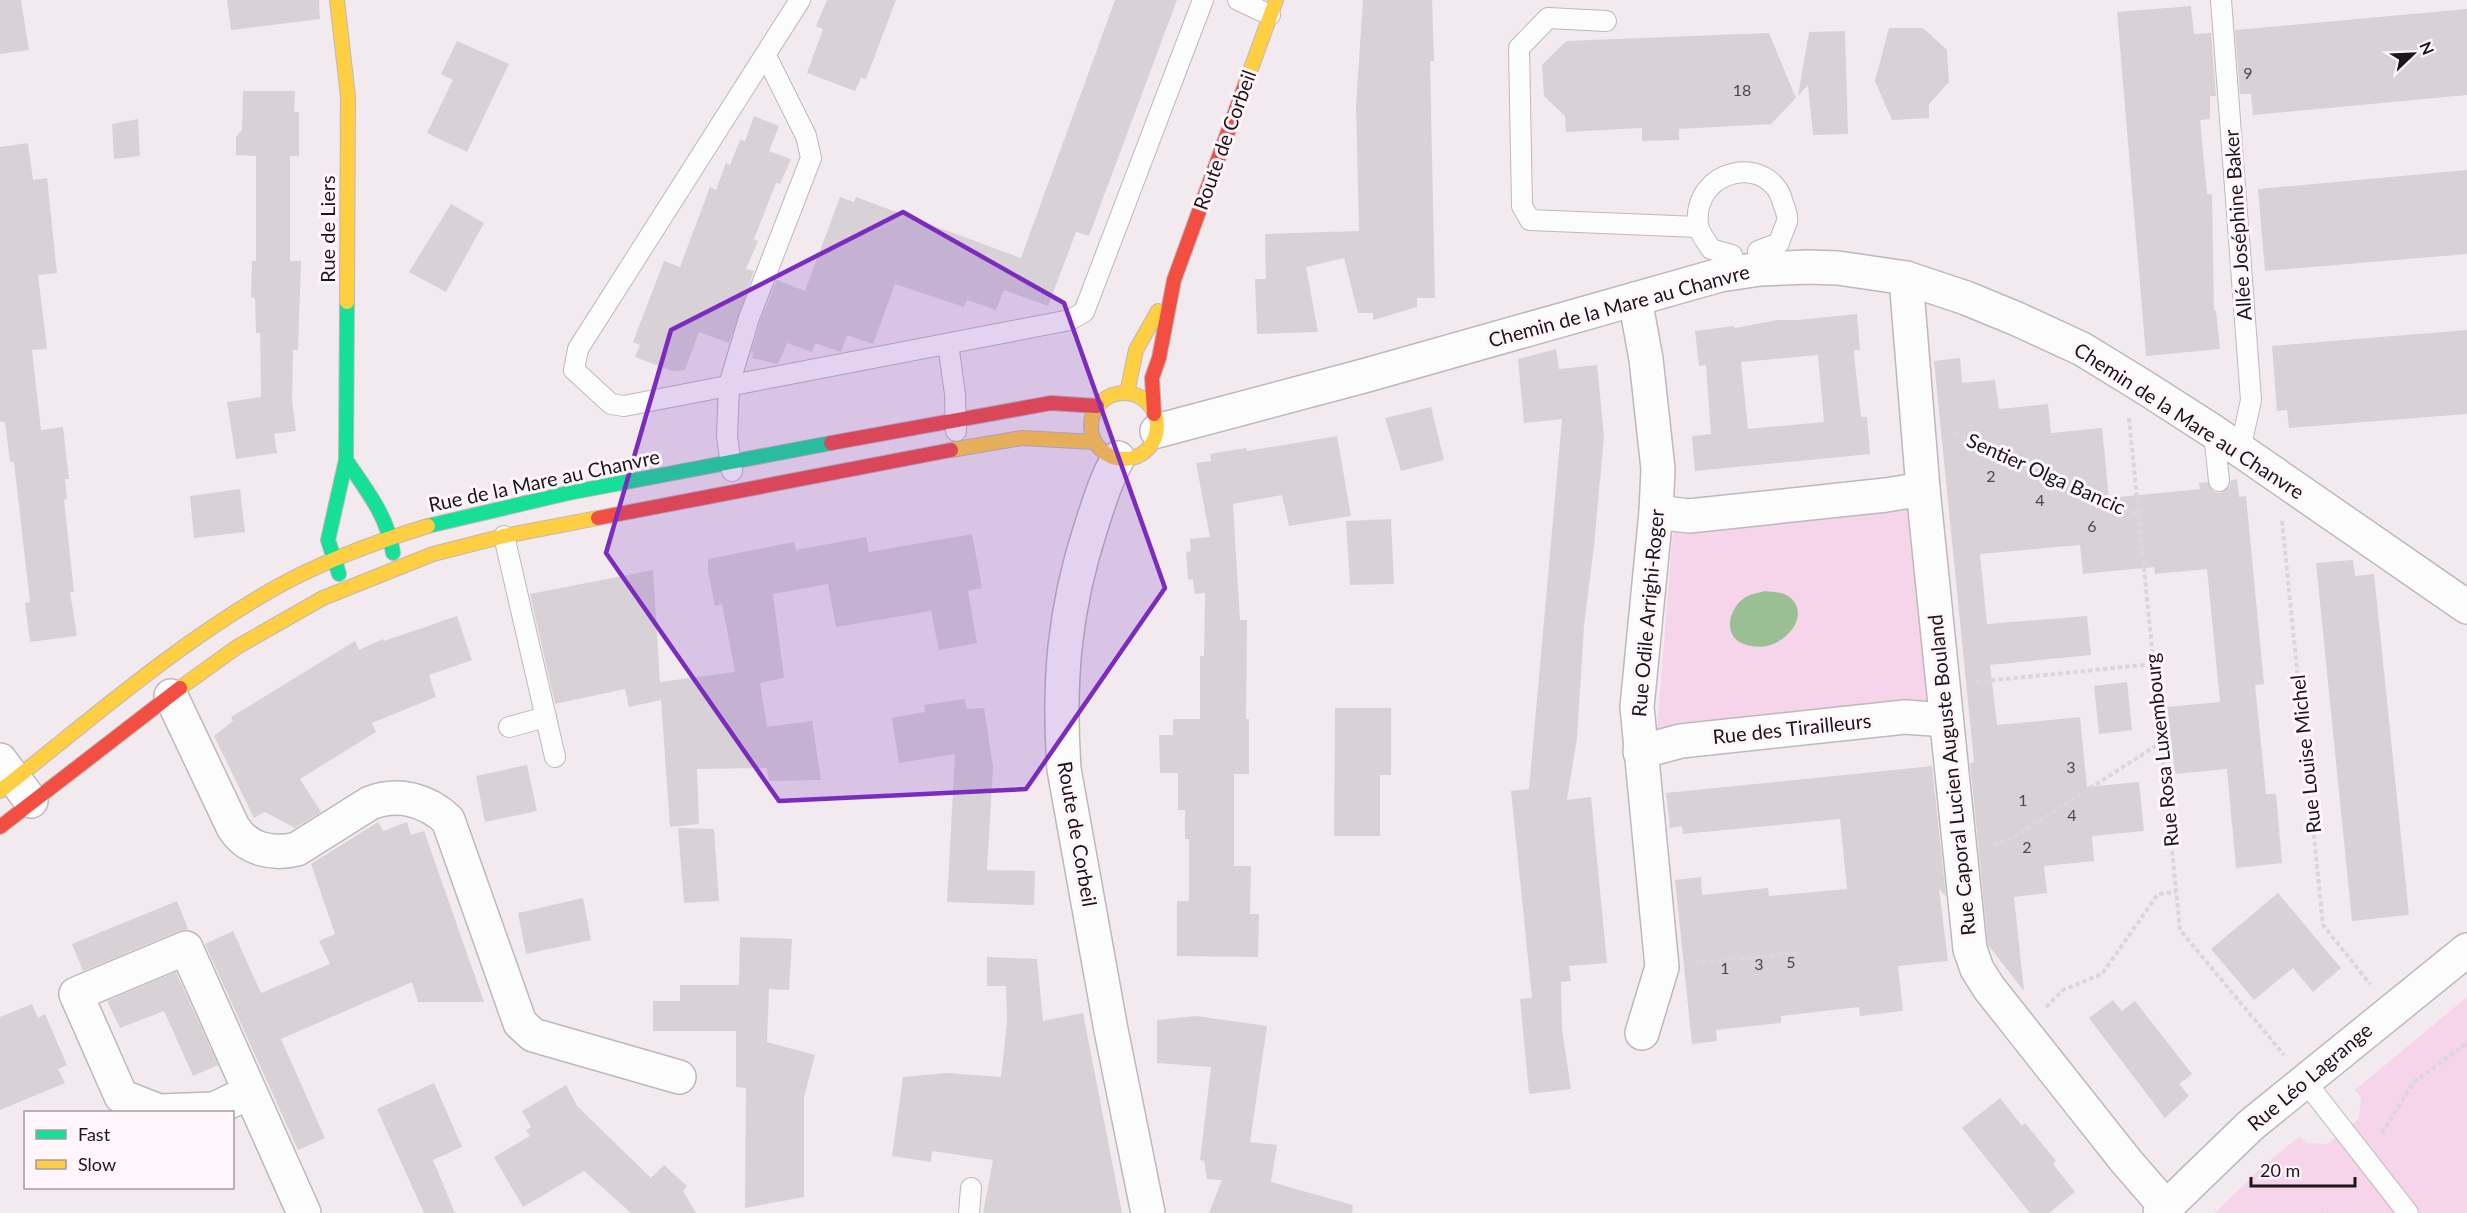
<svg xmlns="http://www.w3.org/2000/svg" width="2467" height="1213" viewBox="0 0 2467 1213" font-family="Lato,sans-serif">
  <rect width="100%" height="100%" fill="#f2eaef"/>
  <g fill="#f6d4ea">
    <polygon points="1908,508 1928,702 1657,730 1673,531"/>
    <polygon points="2467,997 2467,1213 2215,1213 2264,1165 2300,1136 2306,1143 2327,1144 2359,1119 2361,1097 2355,1090"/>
  </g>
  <path fill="#9bbf94" d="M 1765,591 C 1772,592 1782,592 1788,596 C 1816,615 1779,658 1744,644 C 1723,637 1728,610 1743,599 C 1749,594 1758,593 1765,591 Z"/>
  <g fill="#d8d2d6" fill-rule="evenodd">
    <polygon points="0,0 21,0 29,50 0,54"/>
    <polygon points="227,0 319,0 320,19 231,30"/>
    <polygon points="827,0 896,0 866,79 861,78 855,91 807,73 823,29 816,26"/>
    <polygon points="1115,0 1177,0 1089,236 1076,232 1048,306 1004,290 996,310 967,300 964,307 895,284 873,344 847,335 841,352 815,343 812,352 787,343 778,364 752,358 754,353 751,352 760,322 777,280 805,291 840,197 854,202 856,197 1021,258"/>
    <polygon points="1363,0 1432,0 1434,61 1430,61 1435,298 1417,298 1417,307 1373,320 1373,313 1358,313 1344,258 1306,267 1318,332 1257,334 1255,279 1266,279 1265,234 1359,231 1356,105"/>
    <polygon points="2191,6 2194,34 2211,33 2216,96 2210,96 2210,119 2200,120 2207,194 2212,194 2214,311 2216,310 2220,349 2146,356 2117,12"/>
    <polygon points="2467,9 2467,95 2253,115 2251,94 2240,94 2235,30"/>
    <polygon points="1889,28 1923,28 1947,50 1949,82 1929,104 1929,118 1892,120 1875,81"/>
    <polygon points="1845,31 1848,134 1813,135 1808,85 1798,96 1809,32"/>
    <polygon points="1769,33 1796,98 1771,124 1679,129 1679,140 1642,141 1642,128 1566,132 1565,116 1544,96 1542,65 1566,41"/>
    <polygon points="457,41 509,64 467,152 427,133 453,80 441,74"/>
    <polygon points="243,91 295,91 294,112 299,112 299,156 290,156 290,261 301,261 298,350 293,350 292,401 296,431 274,434 277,453 236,459 227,402 261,397 260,333 256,333 255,298 251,297 252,261 256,261 256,156 236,155 236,137 242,130"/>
    <polygon points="754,116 779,126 769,151 791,159 780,184 776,183 754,239 758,241 746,269 754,271 729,343 699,332 685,370 672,371 635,357 640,345 633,342 664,261 680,267 710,187 716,190 726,163 730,165 740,140 745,141"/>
    <polygon points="138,119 140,156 114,159 112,124"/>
    <polygon points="28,143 33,180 47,178 57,273 38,275 47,349 32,350 41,430 63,427 69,479 65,479 67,499 64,500 74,592 70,592 77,636 30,642 25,603 30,602 14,462 10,462 5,422 0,422 0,147"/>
    <polygon points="2467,170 2467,254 2265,271 2258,189"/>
    <polygon points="451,204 484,223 446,292 409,272"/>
    <path d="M 1857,314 L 1860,350 L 1854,350 L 1854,355 L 1861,417 L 1867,417 L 1870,454 L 1695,471 L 1692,436 L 1711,434 L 1706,365 L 1699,366 L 1695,331 L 1734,326 L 1735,328 L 1778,320 L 1798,320 ZM 1818,355 L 1824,422 L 1748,429 L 1741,362 Z"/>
    <polygon points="2467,330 2467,414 2289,428 2287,410 2277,411 2272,346"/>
    <polygon points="1556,349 1559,369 1597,365 1604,436 1594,546 1584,626 1577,738 1567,800 1591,797 1607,963 1569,966 1571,981 1561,982 1562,1029 1571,1089 1529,1094 1520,999 1532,998 1511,791 1529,789 1562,419 1524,423 1518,359"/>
    <polygon points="1960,358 1962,383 1995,380 1999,409 2048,404 2051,433 2102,428 2109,498 2200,489 2199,483 2207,482 2214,492 2221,493 2230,486 2231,480 2237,479 2239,497 2246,496 2264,684 2255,685 2266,794 2276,794 2282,863 2236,868 2227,769 2175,774 2167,707 2220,702 2207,569 2155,574 2154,567 2083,574 2080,545 1980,554 1987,624 2087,616 2091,655 1990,665 1997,725 2080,717 2087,787 2139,782 2144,831 2092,836 2094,861 2044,866 2047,893 2014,897 2024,991 1988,945 1970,763 1974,762 1934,361"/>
    <polygon points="1431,407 1444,460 1401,471 1385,418"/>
    <polygon points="1337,436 1351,516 1289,526 1282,495 1233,504 1240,620 1247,620 1246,719 1249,719 1249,774 1234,774 1234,866 1251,866 1250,914 1259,914 1258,957 1177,956 1177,901 1189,901 1189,839 1185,839 1185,810 1178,810 1178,773 1160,773 1159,735 1173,735 1173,719 1200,719 1200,656 1204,656 1205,593 1195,594 1193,580 1188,579 1186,552 1191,551 1190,539 1210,537 1196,463 1211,461 1210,454 1246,448 1247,451"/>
    <polygon points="240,489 245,532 194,538 190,496"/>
    <polygon points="1391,519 1394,584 1350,585 1346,521"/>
    <polygon points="972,534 982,588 968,591 977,643 939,650 931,611 836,627 828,584 773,594 784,678 760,683 767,727 812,721 821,780 769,781 767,768 697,769 699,824 670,827 661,700 629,707 625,689 555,704 530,594 653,570 660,682 735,672 722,604 715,606 708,571 708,559 794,542 796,550 866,537 869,552"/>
    <polygon points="2353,560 2355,576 2374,574 2409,915 2352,921 2316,563"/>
    <polygon points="457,616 472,660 429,675 436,697 372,723 376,732 300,779 321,812 295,828 265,812 254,818 214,736 233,721 231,717 355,641 359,650 383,639 384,641"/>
    <polygon points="2127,682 2132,730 2099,734 2094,686"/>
    <polygon points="965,699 967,709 984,708 993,767 987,870 1035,871 1034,905 947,902 955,754 899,763 892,718 925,712 924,705"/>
    <polygon points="1335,708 1391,708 1391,775 1380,775 1380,836 1334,836"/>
    <polygon points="527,765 537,811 485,822 476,776"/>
    <polygon points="1932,766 1946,896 1939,889 1948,961 1898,966 1903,1011 1860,1016 1859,1007 1781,1016 1781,1023 1716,1030 1717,1041 1692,1044 1675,880 1701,877 1702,895 1768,888 1769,896 1847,889 1840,819 1683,834 1682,826 1670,828 1666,793"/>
    <polygon points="378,822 383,831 407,822 411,835 424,831 484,1002 418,1002 412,982 281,1039 325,1138 298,1150 205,944 233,931 261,993 330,964 319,941 335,934 311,864"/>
    <polygon points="678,828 714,829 719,901 684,903"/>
    <polygon points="2278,893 2341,968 2313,992 2293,968 2254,1000 2211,949"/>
    <polygon points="583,898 591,940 526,954 518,913"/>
    <polygon points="177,901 188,929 179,931 83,971 72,944"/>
    <polygon points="740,937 792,939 789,990 769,989 767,1042 815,1055 804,1097 804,1197 745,1208 746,1088 736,1087 736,1031 653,1031 653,1001 680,1001 680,985 739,985"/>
    <polygon points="987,957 1037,959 1043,1021 1083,1013 1122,1213 983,1213 993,1160 932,1151 931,1162 892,1156 903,1077 946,1073 1001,1077 1007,1022 1006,986 987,986"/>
    <polygon points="176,972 218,1065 193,1076 164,1011 120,1028 107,1001"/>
    <polygon points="2113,1000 2122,1011 2135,1001 2192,1074 2179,1084 2189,1096 2165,1118 2089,1018"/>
    <polygon points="32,1004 38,1018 45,1014 67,1065 58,1069 65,1083 0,1110 0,1017"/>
    <polygon points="1196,1016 1267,1026 1250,1142 1277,1145 1271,1182 1353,1205 1352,1213 1209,1213 1222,1180 1207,1179 1204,1161 1200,1160 1211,1067 1157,1063 1157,1020"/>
    <polygon points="434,1083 462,1147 433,1160 455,1213 424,1213 377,1109"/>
    <polygon points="566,1085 577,1106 651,1178 664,1165 687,1186 683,1191 696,1213 631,1213 584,1171 523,1207 494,1157 530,1136 526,1130 531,1127 522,1111"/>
    <polygon points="2000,1098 2022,1126 2025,1123 2056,1161 2053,1164 2075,1192 2049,1213 2030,1213 1962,1128"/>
  </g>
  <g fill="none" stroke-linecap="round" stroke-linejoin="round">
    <defs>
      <g id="lane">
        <polyline points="800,0 578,349 574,370 611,404 624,406 1070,320 1084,312 1203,0"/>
        <polyline points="1238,0 1270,15"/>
        <polyline points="2221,0 2251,400 2240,450"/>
        <polyline points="1606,21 1548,18 1519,48 1522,206 1530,220 1698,227"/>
        <path d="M 1736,272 L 1732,255 L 1711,249 C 1707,242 1699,233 1698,225 C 1692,167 1771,153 1783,203 C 1785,209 1788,215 1787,221 C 1785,228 1781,236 1779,243 L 1758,251 L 1760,269"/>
        <polyline points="948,344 955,394 956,431"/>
        <polyline points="2214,432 2219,481"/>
        <polyline points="732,471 727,437 729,385 749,318 811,158 806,136 766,56"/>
        <polyline points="504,536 555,757"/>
        <polyline points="509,727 546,717"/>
        <polyline points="2305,1081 2408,1213"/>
        <polyline points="969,1213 971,1188"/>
      </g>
      <g id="street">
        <polyline points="1906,278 1923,489 1970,949 1977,969 1989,988 2126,1161 2166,1207"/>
        <polyline points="1635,299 1646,359 1658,469 1656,512 1637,707 1662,967 1642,1033"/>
        <polyline points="1157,431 1367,375 1720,275 1760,269 1808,267 1838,268 1906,278 1966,298 2017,319 2082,349 2144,387 2214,432 2467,607"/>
        <path d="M 1118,458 C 1105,481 1099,503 1091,527 C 1064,610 1058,682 1064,769 L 1111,1030 L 1148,1213"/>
        <polyline points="1656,512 1689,516 1886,495 1923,489"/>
        <path d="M 171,696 L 233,827 C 247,850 273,855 297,849 L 370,803 C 398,792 427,800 448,820 L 520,1023 L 533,1035 L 679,1077"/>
        <polyline points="1640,752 1681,741 1905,717 1946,720"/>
        <polyline points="0,760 31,801"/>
        <polyline points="250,1092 214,1109 159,1111 121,1096 76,994 186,948 304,1213"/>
        <polyline points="2160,1213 2251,1125 2467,950"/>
      </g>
      <g id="fast">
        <path d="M 346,460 C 366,490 388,516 393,553"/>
        <polyline points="428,526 568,493 831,443"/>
        <polyline points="339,574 328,540 346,460 347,302"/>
      </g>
      <g id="slow">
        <polyline points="337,0 348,97 347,302"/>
        <polyline points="1245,85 1276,0"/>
        <polyline points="1127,393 1136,350 1158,311"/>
        <circle cx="1124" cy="426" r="33"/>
        <polyline points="951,450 1022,438 1094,442"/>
        <polyline points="180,688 237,647 323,598 433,554 504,536 598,518"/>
        <path d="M 0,791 C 89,721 176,644 275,588 C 323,561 375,542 428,526"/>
      </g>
      <g id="jam">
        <polyline points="1154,414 1152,378 1159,358 1174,280 1245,85"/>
        <polyline points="831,443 1051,403 1097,406"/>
        <polyline points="598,518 951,450"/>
        <polyline points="0,827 180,688"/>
      </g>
    </defs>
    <use href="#lane" stroke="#beb8bb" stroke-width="22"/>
    <use href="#street" stroke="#beb8bb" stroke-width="36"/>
    <use href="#fast" stroke="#beb8bb" stroke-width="16"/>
    <use href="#slow" stroke="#beb8bb" stroke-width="16"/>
    <use href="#jam" stroke="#beb8bb" stroke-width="16"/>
    <g stroke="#d9d7d9" stroke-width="4" stroke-dasharray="4.5 3" stroke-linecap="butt">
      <polyline points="2129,418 2180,930 2284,1055"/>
      <polyline points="1954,434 1970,438 2138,515"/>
      <polyline points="2282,521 2323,925 2370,984"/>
      <polyline points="1976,682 2153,664"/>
      <polyline points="1993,845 2011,839 2162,742"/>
      <polyline points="1695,963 1803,952"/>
      <polyline points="2046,1007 2063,990 2102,974 2158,894 2176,892"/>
      <polyline points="2382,1133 2414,1082 2467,1043"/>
      <polyline points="2327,1213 2328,1213"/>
    </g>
    <use href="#lane" stroke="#fdfcfd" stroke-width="20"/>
    <use href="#street" stroke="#fdfcfd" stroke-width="33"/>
    <use href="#fast" stroke="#16e098" stroke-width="14"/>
    <use href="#slow" stroke="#ffcf43" stroke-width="14"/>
    <use href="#jam" stroke="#f24e42" stroke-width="14"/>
  </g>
  <path fill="#7b2cbf" fill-opacity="0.2" stroke="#7b2cbf" stroke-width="4.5" stroke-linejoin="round" d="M 903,212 L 1064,303 L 1165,588 L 1026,789 L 779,801 L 606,553 L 671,330 Z"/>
  <g text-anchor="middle" stroke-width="6" stroke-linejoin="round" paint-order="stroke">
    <g font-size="16" fill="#4c474a">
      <text x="2248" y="79">9</text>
      <text x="1742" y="96">18</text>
      <text x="1991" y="482">2</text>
      <text x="2040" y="506">4</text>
      <text x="2092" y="532">6</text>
      <text x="2071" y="773">3</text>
      <text x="2023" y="806">1</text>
      <text x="2072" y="821">4</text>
      <text x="2027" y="853">2</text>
      <text x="1791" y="968">5</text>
      <text x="1759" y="970">3</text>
      <text x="1725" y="974">1</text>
    </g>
    <g font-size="20" fill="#1c171a" stroke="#fff5fb">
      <text transform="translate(1225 140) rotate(-70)" y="7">Route de Corbeil</text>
      <text transform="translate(2238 225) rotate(-94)" y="7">Allée Joséphine Baker</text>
      <text transform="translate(328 229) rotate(-90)" y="7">Rue de Liers</text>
      <text transform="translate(1619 306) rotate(-15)" y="7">Chemin de la Mare au Chanvre</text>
      <text transform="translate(2189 421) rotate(33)" y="7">Chemin de la Mare au Chanvre</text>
      <text transform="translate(2046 474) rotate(24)" y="7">Sentier Olga Bancic</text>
      <text transform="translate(544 481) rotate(-12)" y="7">Rue de la Mare au Chanvre</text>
      <text transform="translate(1648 613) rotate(-85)" y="7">Rue Odile Arrighi-Roger</text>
      <text transform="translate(1792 729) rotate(-6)" y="7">Rue des Tirailleurs</text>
      <text transform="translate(2162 750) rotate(-96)" y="7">Rue Rosa Luxembourg</text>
      <text transform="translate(2306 754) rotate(-96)" y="7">Rue Louise Michel</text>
      <text transform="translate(1952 775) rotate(-96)" y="7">Rue Caporal Lucien Auguste Bouland</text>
      <text transform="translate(1077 834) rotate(80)" y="7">Route de Corbeil</text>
      <text transform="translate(2310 1077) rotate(-40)" y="7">Rue Léo Lagrange</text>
    </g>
  </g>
  <rect x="24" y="1111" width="210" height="78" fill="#fff5fb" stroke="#a49ca1" stroke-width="1.5"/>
  <rect x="36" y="1130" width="30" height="9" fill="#16e098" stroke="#a49ca1" stroke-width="1.5"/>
  <text x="78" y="1141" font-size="18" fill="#1c171a">Fast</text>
  <rect x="36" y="1160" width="30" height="9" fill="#ffcf43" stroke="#a49ca1" stroke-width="1.5"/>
  <text x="78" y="1171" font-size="18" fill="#1c171a">Slow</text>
  <g transform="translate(2413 54) rotate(67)" stroke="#fff5fb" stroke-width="4.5" paint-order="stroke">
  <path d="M0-4.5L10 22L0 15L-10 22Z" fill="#1c171a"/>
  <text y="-9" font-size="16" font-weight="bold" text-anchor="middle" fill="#1c171a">N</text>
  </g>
  <path d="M2251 1177v9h104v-9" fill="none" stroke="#1c171a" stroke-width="3"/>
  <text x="2260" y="1177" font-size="18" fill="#1c171a" stroke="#fff5fb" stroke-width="4.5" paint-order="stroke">20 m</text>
</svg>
